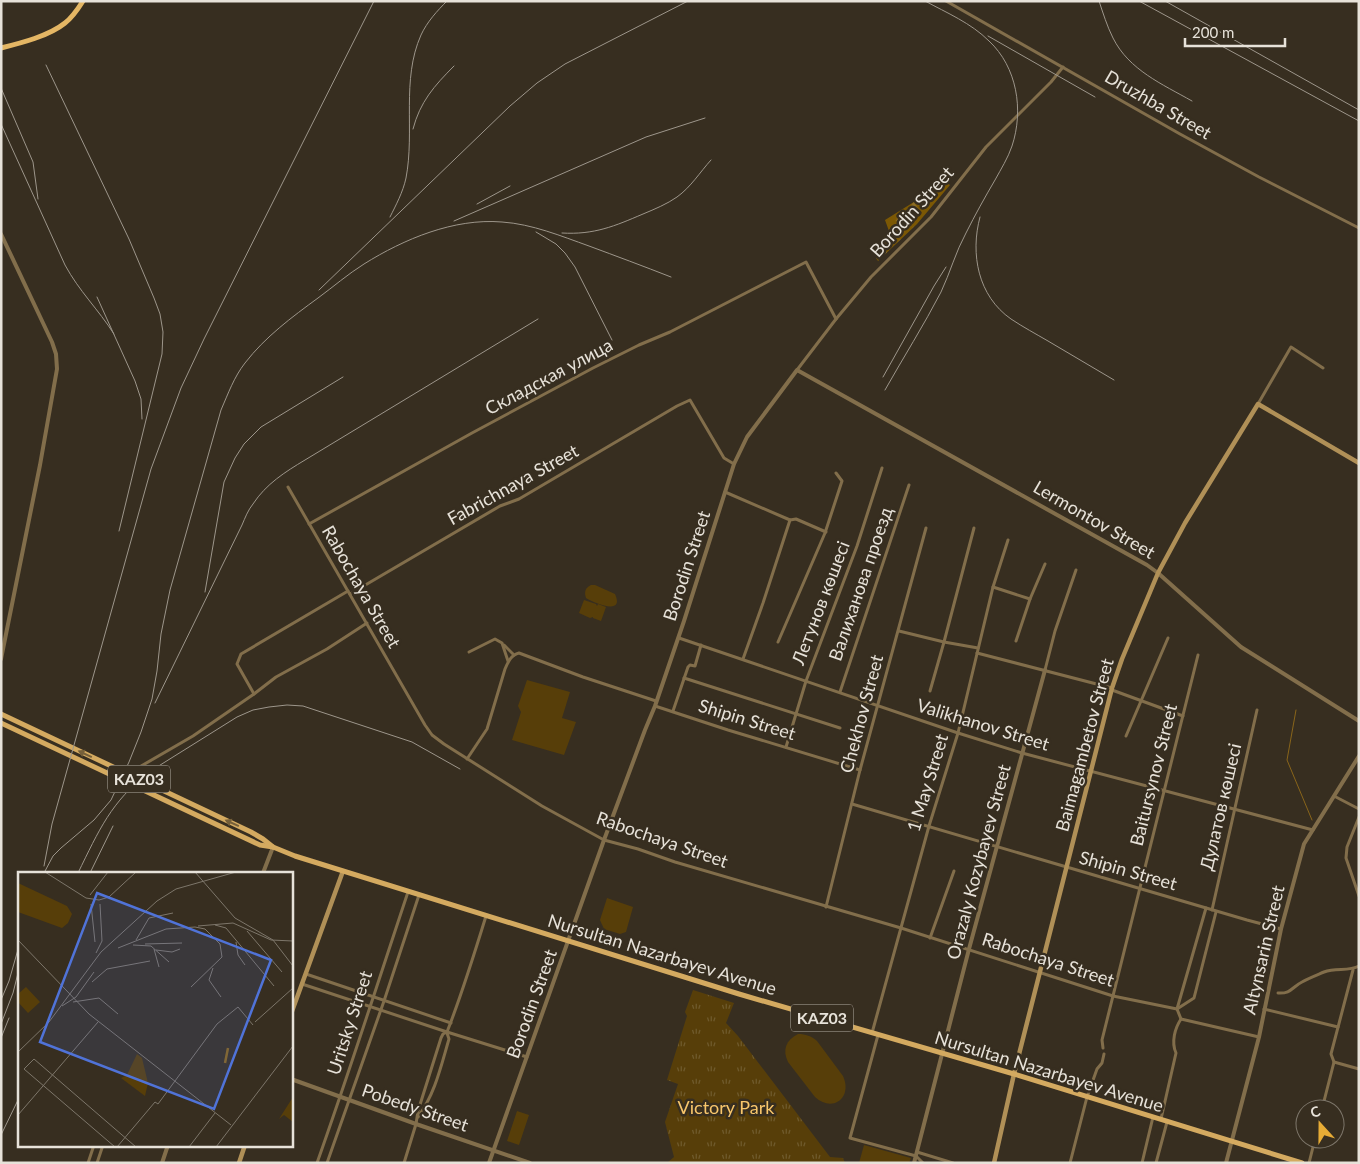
<svg xmlns="http://www.w3.org/2000/svg" width="1360" height="1164" viewBox="0 0 1360 1164" font-family="Lato,sans-serif">
  <defs>
    <pattern id="forest-firs" width="22" height="20" patternUnits="userSpaceOnUse" patternTransform="scale(1.25)"><rect width="22" height="20" fill="#7c5804"/><path d="M5 1l3.5 6h-7zM16 11l3.5 6h-7z" fill="#8f7028"/></pattern>
    <pattern id="park-tufts" width="24" height="20" patternUnits="userSpaceOnUse" patternTransform="scale(1.25)"><rect width="24" height="20" fill="#573e09"/><path d="M3 7l-1-3M5 7V3M7 7l1-3M15 17l-1-3M17 17v-4M19 17l1-3" fill="none" stroke="#6f5a2c"/></pattern>
  </defs>
  <rect width="100%" height="100%" fill="#372e20"/>
  <g fill="#573e09">
    <path d="M 591,585 L 595,585 L 615,594 C 625,616 594,603 586,598 C 584,592 585,588 591,585 Z"/>
    <polygon points="584,600 596,604 597,606 598,604 606,607 601,621 593,618 593,617 590,618 579,613"/>
    <polygon points="527,680 570,692 562,718 576,722 564,755 512,740 521,712 518,706"/>
    <polygon points="607,898 633,907 626,932 620,934 604,929 600,920"/>
    <path d="M 798,1034 C 806,1034 811,1036 817,1041 L 843,1076 C 853,1098 832,1113 815,1097 L 788,1062 C 782,1050 786,1040 798,1034 Z"/>
    <polygon points="517,1111 529,1115 519,1145 507,1141"/>
    <polygon points="864,1145 911,1158 909,1163 859,1163"/>
  </g>
  <polygon fill="url(#forest-firs)" points="946,182 950,185 917,224 878,261 876,258 879,243 889,231 885,220"/>
  <polygon fill="url(#park-tufts)" points="693,990 734,1003 726,1023 738,1036 830,1157 843,1158 845,1163 667,1163 674,1157 665,1122 678,1084 667,1080 687,1016 685,1012"/>
  <g fill="none" stroke-linecap="round" stroke-linejoin="round">
    <polyline stroke="#89651a" stroke-width="1" points="1296,710 1287,760 1312,820"/>
    <g stroke="#826e4b" stroke-width="3">
      <polyline points="946,1 1180,134 1259,177 1359,228"/>
      <polyline points="797,370 836,319 871,277 931,217 986,147 1051,82 1063,67"/>
      <polyline points="1258,404 1291,347 1323,368"/>
      <polyline points="288,487 425,725 432,735 444,744 542,806 604,840 638,849 675,862 901,928 1113,996 1177,1009"/>
      <polyline points="725,492 790,520 796,519 826,532"/>
      <polyline points="309,524 472,433 593,368 639,345 670,332 806,262 836,319"/>
      <polyline points="993,587 1030,599"/>
      <polyline points="350,594 500,506 519,499 677,406 690,400 724,458 734,464"/>
      <polyline points="899,631 944,642 978,648"/>
      <polyline points="679,638 958,733 1022,753 1313,830"/>
      <polyline points="1016,641 1030,599 1045,564"/>
      <polyline points="778,642 825,533 842,481 836,473"/>
      <polyline points="504,645 514,655"/>
      <polyline points="469,652 495,639 502,643 508,661"/>
      <polyline points="977,653 1112,688"/>
      <polyline points="743,659 763,603 790,520"/>
      <polyline points="1045,670 1055,631 1076,570"/>
      <polyline points="684,678 840,728"/>
      <polyline points="1112,690 1183,716"/>
      <polyline points="930,691 944,642 974,528"/>
      <polyline points="840,692 909,485"/>
      <polyline points="254,694 276,677 327,649 367,623"/>
      <polyline points="655,706 728,730 860,770"/>
      <polyline points="673,711 688,667 690,665 695,666 701,645"/>
      <polyline points="1126,736 1168,638"/>
      <polyline points="786,747 806,681 857,546 882,468"/>
      <path d="M 467,759 L 487,729 L 505,669 C 508,662 511,655 519,653 L 583,677 L 656,701"/>
      <polyline points="127,773 136,769 193,736 254,694 237,664 241,654 348,591"/>
      <polyline points="139,779 138,773 142,766"/>
      <polyline points="1334,796 1359,809"/>
      <polyline points="852,804 1247,920 1281,929"/>
      <polyline points="1359,817 1347,847 1346,858 1359,896"/>
      <polyline points="826,907 860,770 926,528"/>
      <polyline points="1212,910 1257,710"/>
      <polyline points="930,938 954,871"/>
      <polyline points="306,974 451,1023"/>
      <polyline points="302,984 447,1032 527,1057"/>
      <path d="M 1278,993 C 1291,994 1292,987 1302,982 C 1309,978 1317,975 1324,972 C 1336,967 1348,972 1359,966"/>
      <polyline points="1177,1009 1194,998 1216,912"/>
      <polyline points="1177,1009 1206,908"/>
      <polyline points="1177,1009 1181,1019"/>
      <polyline points="1264,1009 1338,1027"/>
      <polyline points="1181,1019 1259,1037"/>
      <polyline points="872,1033 929,826 958,733 993,587 1008,540"/>
      <polyline points="878,1035 850,1138 916,1156 923,1163"/>
      <polyline points="1103,1048 1102,1040 1198,655"/>
      <polyline points="1334,1062 1359,1069"/>
      <polyline points="1322,1109 1334,1062 1331,1054 1353,970"/>
      <path d="M 418,1117 C 435,1094 441,1066 449,1039 L 447,1033"/>
      <path d="M 1161,1119 L 1176,1053 C 1171,1042 1175,1028 1181,1019"/>
      <polyline points="917,1152 953,1163"/>
      <polyline points="88,1163 94,1145"/>
      <polyline points="97,1163 103,1145"/>
      <path d="M 317,1163 C 349,1073 378,982 408,892"/>
      <polyline points="327,1163 384,1001 419,895"/>
      <path d="M 404,1163 L 416,1124 L 418,1111 L 441,1038 L 443,1034 L 447,1032 C 462,994 474,955 486,916"/>
      <polyline points="1070,1163 1087,1097 1097,1069 1102,1063 1104,1054"/>
      <polyline points="1142,1163 1153,1117"/>
      <polyline points="1156,1163 1167,1122"/>
      <polyline points="1309,1163 1315,1139"/>
    </g>
    <g stroke="#826e4b" stroke-width="4">
      <polyline points="1,234 52,342 56,354 57,369 40,465 1,659"/>
      <polyline points="263,873 273,847"/>
      <polyline points="291,1079 416,1124 530,1163"/>
      <polyline points="162,1163 168,1145"/>
      <polyline points="489,1163 604,840 645,730 655,706 684,621 734,464 747,437 797,370 1147,565 1158,573 1241,647 1359,721"/>
      <polyline points="914,1163 969,949 1045,670"/>
      <polyline points="1226,1163 1259,1037 1281,929 1304,844 1359,756"/>
    </g>
    <g stroke="#b09057" stroke-width="4.5">
      <polyline points="291,1014 343,871"/>
      <polyline points="239,1163 245,1145"/>
      <polyline points="994,1163 1014,1074 1112,688 1122,659 1158,573 1185,523 1258,404 1359,463"/>
    </g>
    <g stroke="#d4aa60" stroke-width="5">
      <polyline points="1,714 251,832 263,839 273,847"/>
      <polyline points="1,723 260,845 273,847 295,856 739,994 1014,1074 1302,1163"/>
    </g>
    <path stroke="#e4b664" stroke-width="5" d="M 1,48 C 21,43 49,36 65,23 C 73,17 78,9 83,1"/>
    <g stroke="#9d968b" stroke-width="1">
      <path d="M 1099,1 C 1103,13 1107,26 1113,38 C 1129,70 1162,84 1192,101"/>
      <polyline points="1139,1 1359,121"/>
      <polyline points="1165,1 1359,110"/>
      <polyline points="988,36 1095,97"/>
      <polyline points="46,65 129,239 154,298 160,314 163,332 162,354 119,531"/>
      <polyline points="1,88 33,162 38,199"/>
      <path d="M 1,124 L 65,265 C 79,291 98,309 114,334"/>
      <path d="M 413,129 C 420,102 434,86 454,66"/>
      <polyline points="477,204 510,186"/>
      <path d="M 390,217 C 396,205 403,192 406,178 C 415,131 401,80 421,35 C 427,22 437,11 447,1"/>
      <path d="M 980,217 C 970,254 978,296 1011,319 C 1023,327 1036,334 1048,341 C 1070,354 1092,367 1114,380"/>
      <polyline points="454,221 646,137 705,118"/>
      <polyline points="536,232 556,244 565,253 575,267 612,340"/>
      <path d="M 562,233 C 594,235 615,226 643,214 C 655,209 667,204 677,197 C 691,187 700,172 711,160"/>
      <polyline points="319,290 510,106 537,83 565,64 688,1"/>
      <polyline points="97,297 135,381 141,399 142,419"/>
      <polyline points="883,377 934,286 946,267"/>
      <path d="M 885,390 C 903,358 924,325 941,292 C 950,273 956,251 966,233 C 975,215 985,197 995,180 C 1001,169 1008,158 1012,146 C 1024,110 1017,67 989,41 C 971,23 947,13 925,1"/>
      <polyline points="205,592 224,482 235,458 244,444 261,427 343,377"/>
      <path d="M 155,703 L 242,525 C 245,518 248,510 253,504 C 266,484 285,472 305,460 L 538,319"/>
      <polyline points="44,866 52,824 151,469 181,388 204,339 374,1"/>
      <path d="M 44,873 L 53,856 L 61,848 L 94,820 L 111,800 L 129,762 L 141,732 L 152,699 L 157,671 L 161,634 L 170,590 L 221,410 C 228,394 234,377 245,363 C 265,337 292,317 318,298 C 333,287 348,274 364,264 C 404,239 454,218 502,222 C 532,224 561,236 589,246 C 616,256 643,266 671,277"/>
      <path d="M 78,873 C 99,830 111,802 149,772 L 237,717 L 253,710 L 269,707 L 287,705 L 303,706 L 412,742 L 460,769"/>
      <polyline points="90,873 113,826"/>
      <polyline points="1,1000 9,981 19,946"/>
      <polyline points="1,1024 13,993 19,969"/>
      <polyline points="1,1038 9,1018"/>
      <polyline points="1,1135 19,1098"/>
    </g>
  </g>
  <defs><path id="oneway-solid" d="M-6-.8H1V-3.2L6.5 0L1 3.2V.8H-6Z" transform="scale(1.25)"/></defs>
  <g fill="#76603a">
    <use href="#oneway-solid" transform="translate(85 754) rotate(-155)"/>
    <use href="#oneway-solid" transform="translate(232 823) rotate(-156)"/>
  </g>
  <g text-anchor="middle" stroke-width="5" stroke-linejoin="round" paint-order="stroke">
    <g fill="#372e20" stroke="#b2aca2" stroke-width="1">
      <rect x="108" y="765.5" width="62" height="27" rx="4"/>
      <rect x="791" y="1004.5" width="62" height="27" rx="4"/>
    </g>
    <g font-size="16" font-weight="bold" fill="#e7e2d9">
      <text x="139" y="785">KАZ03</text>
      <text x="822" y="1024">KАZ03</text>
    </g>
    <g font-size="18" fill="#e7e2d9" stroke="#372e20">
      <text transform="translate(1158 105) rotate(30)" y="6">Druzhba Street</text>
      <text transform="translate(912 212) rotate(-48)" y="6">Borodin Street</text>
      <text transform="translate(549 377) rotate(-28)" y="6">Складская улица</text>
      <text transform="translate(513 485) rotate(-29)" y="6">Fabrichnaya Street</text>
      <text transform="translate(1094 520) rotate(30)" y="6">Lermontov Street</text>
      <text transform="translate(687 566) rotate(-72)" y="6">Borodin Street</text>
      <text transform="translate(861 584) rotate(-71)" y="6">Валиханова проезд</text>
      <text transform="translate(361 587) rotate(60)" y="6">Rabochaya Street</text>
      <text transform="translate(821 603) rotate(-69)" y="6">Летунов көшесі</text>
      <text transform="translate(862 714) rotate(-75)" y="6">Chekhov Street</text>
      <text transform="translate(747 720) rotate(17)" y="6">Shipin Street</text>
      <text transform="translate(983 725) rotate(17)" y="6">Valikhanov Street</text>
      <text transform="translate(1085 745) rotate(-75)" y="6">Baimagambetov Street</text>
      <text transform="translate(1154 775) rotate(-76)" y="6">Baitursynov Street</text>
      <text transform="translate(928 783) rotate(-73)" y="6">1 May Street</text>
      <text transform="translate(1221 807) rotate(-77)" y="6">Дулатов көшесі</text>
      <text transform="translate(662 840) rotate(19)" y="6">Rabochaya Street</text>
      <text transform="translate(979 862) rotate(-75)" y="6">Orazaly Kozybayev Street</text>
      <text transform="translate(1128 871) rotate(16)" y="6">Shipin Street</text>
      <text transform="translate(1264 950) rotate(-77)" y="6">Altynsarin Street</text>
      <text transform="translate(662 955) rotate(17)" y="6">Nursultan Nazarbayev Avenue</text>
      <text transform="translate(1048 960) rotate(18)" y="6">Rabochaya Street</text>
      <text transform="translate(532 1004) rotate(-70)" y="6">Borodin Street</text>
      <text transform="translate(350 1023) rotate(-72)" y="6">Uritsky Street</text>
      <text transform="translate(1049 1072) rotate(17)" y="6">Nursultan Nazarbayev Avenue</text>
      <text transform="translate(415 1108) rotate(19)" y="6">Pobedy Street</text>
    </g>
    <g font-size="18" fill="#f8c66b" stroke="#372e20">
      <text x="726" y="1114">Victory Park</text>
    </g>
  </g>
  <g transform="translate(18 872)">
    <rect width="275" height="275" fill="#372e20"/>
    <path d="M 0,11 L 49,34 L 54,42 L 50,51 L 44,56 L 0,40 ZM 8,115 L 22,130 L 10,141 L 0,130 L 0,122 Z" fill="#573e09"/>
    <path d="M 275,225 L 275,250 L 266,243 L 261,247 Z" fill="#573e09"/>
    <path d="M 119,182 L 124,186 L 130,211 L 127,224 L 103,206 L 109,203 Z" fill="#573e09"/>
    <path fill="none" stroke="#89651a" stroke-width="2.5" d="M 207,191 L 210,176"/>
    <path fill="none" stroke="#7d766a" stroke-width="1" d="M 27,0 L 68,26 L 81,28 L 91,25 L 118,0M 177,0 L 217,46 L 255,68 L 275,94M 72,23 L 90,0M 73,32 L 77,70M 197,53 L 208,56 L 256,114M 180,54 L 215,51 L 253,68 L 275,69M 229,59 L 264,100M 0,68 L 71,142 L 213,253M 118,68 L 131,46 L 155,41M 218,70 L 220,83 L 227,93M 127,72 L 164,71M 115,73 L 133,74 L 151,90M 100,76 L 148,57 L 177,55 L 187,57 L 202,72 L 204,85 L 173,115M 136,77 L 141,95M 138,78 L 154,80 L 162,77M 78,81 L 84,69 L 82,32M 195,96 L 191,108 L 203,125M 74,110 L 89,97 L 132,89M 55,130 L 81,126 L 100,142M 44,134 L 58,125 L 76,100M 237,150 L 275,116M 0,180 L 31,150 L 83,80 L 139,29 L 158,17 L 218,0M 0,243 L 80,150M 97,275 L 6,197 L 16,187 L 118,275M 99,275 L 137,230 L 140,232 L 199,152 L 220,135 L 235,153M 171,275 L 197,241M 198,275 L 275,174"/>
    <path fill="#5073d8" fill-opacity="0.15" stroke="#5073d8" stroke-width="2.5" d="M 79,21 L 253,88 L 196,237 L 22,170 Z"/>
    <rect width="275" height="275" fill="none" stroke="#e7e2d9" stroke-width="2.5"/>
  </g>
  <rect width="1360" height="1164" fill="none" stroke="#e7e2d9" stroke-width="5"/>
  <g transform="translate(1320 1124) rotate(339)"><circle r="24" fill="#372e20" stroke="#7d766a"/>
  <path d="M0-4L9 19L0 12L-9 19Z" fill="#e7ac36"/>
  <text y="-8" font-size="14" font-weight="bold" text-anchor="middle" fill="#e7e2d9">С</text>
  </g>
  <path d="M1185 38v8h100v-8" fill="none" stroke="#e7e2d9" stroke-width="2.5"/>
  <text x="1192" y="38" font-size="15" fill="#e7e2d9" stroke="#372e20" stroke-width="4" paint-order="stroke">200 m</text>
</svg>
